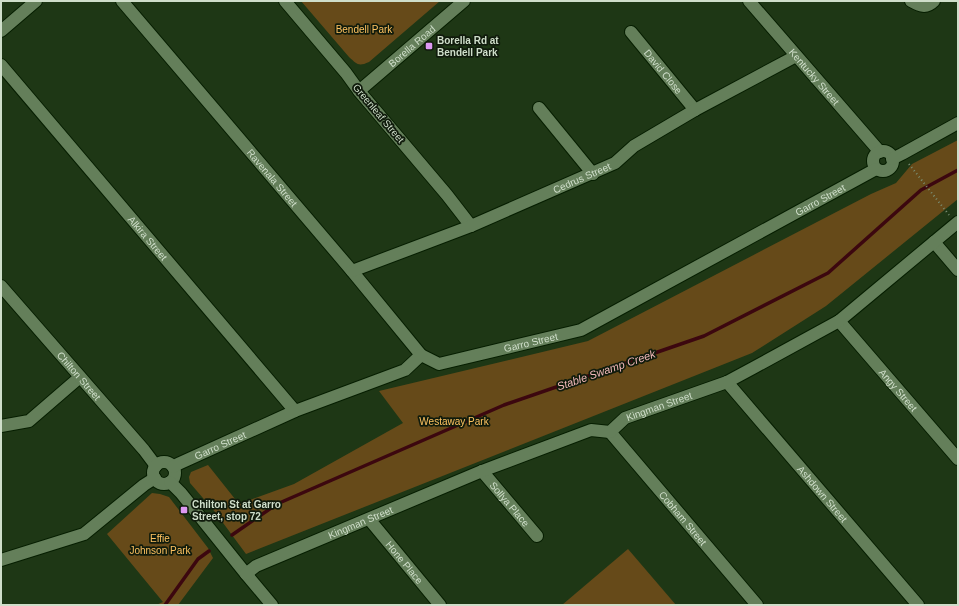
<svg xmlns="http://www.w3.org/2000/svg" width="959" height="606" viewBox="0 0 959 606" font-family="Arial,sans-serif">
  <rect width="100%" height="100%" fill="#1e3715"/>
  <g fill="#664a19">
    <path d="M 301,1 L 440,1 L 369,62 C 358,67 357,64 349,57 Z"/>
    <polygon points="958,140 958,199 826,306 752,353 246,554 215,512 190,483 189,477 191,472 208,465 239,504 294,484 403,423 379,391 588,341 871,194 896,183 912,164"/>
    <polygon points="152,493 160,494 169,497 208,548 213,558 178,605 156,605 163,602 107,534"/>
    <polygon points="628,549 676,605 562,605"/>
  </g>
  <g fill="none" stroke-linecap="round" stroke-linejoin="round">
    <g stroke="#3c070f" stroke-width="3.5">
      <polyline points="232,535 277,504 504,405 704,336 828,273 921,190 958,170"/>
      <polyline points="165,605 198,559 209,551"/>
    </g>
    <defs>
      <g id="minor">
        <path id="s1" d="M 122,1 L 352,271 L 421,355"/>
        <path id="s2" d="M 749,1 L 880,152"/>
        <path d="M 911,1 C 920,6 926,9 934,1"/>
        <path id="s3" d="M 631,32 L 695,110"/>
        <path id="s4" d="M 1,65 L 295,411"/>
        <polyline points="359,91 447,195 471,226"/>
        <polyline points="539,108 593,174"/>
        <circle cx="883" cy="161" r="10"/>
        <polyline points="892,159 902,154 958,123"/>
        <polyline points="934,242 958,270"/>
        <path id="s5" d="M 352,271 L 471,226 L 615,163 L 634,146 L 695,110 L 796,56"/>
        <path id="s6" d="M 839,321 L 958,459"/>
        <path id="s7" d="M 727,382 L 918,605"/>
        <polyline points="1,426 29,421 80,377"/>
        <path id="s8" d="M 610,432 L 757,605"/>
        <path id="s9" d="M 482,471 L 537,536"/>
        <path id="s10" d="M 369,519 L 440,605"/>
        <polyline points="1,560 84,534 144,485 155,478"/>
      </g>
      <g id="tertiary">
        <path id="s11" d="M 285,1 L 346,73 L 359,91 L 464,1"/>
        <polyline points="1,31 36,1"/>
        <path id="s12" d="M 1,286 L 144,450 L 156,466"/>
        <circle cx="164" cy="473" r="11"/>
        <path id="s13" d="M 173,467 L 178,464 L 295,411 L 405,370 L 421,355 L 439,364 L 581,330 L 876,169"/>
        <polyline points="170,482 181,493 246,574 272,605"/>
        <path id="s14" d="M 246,574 L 256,566 L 482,471 L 591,430 L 610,432 L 625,418 L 727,382 L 753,368 L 839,321 L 958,222"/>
      </g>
    </defs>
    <use href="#minor" stroke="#061e00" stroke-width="14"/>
    <use href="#tertiary" stroke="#061e00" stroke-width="14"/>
    <polyline stroke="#7b8f74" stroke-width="2" stroke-dasharray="1 3" stroke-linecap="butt" points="909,164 949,215"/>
    <use href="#minor" stroke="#647f5a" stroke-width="12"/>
    <use href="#tertiary" stroke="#647f5a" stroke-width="12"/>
  </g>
  <g fill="#dd99f3" stroke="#101b0c" stroke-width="1.5">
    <rect x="425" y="42" width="8" height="8" rx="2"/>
    <rect x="180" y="506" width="8" height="8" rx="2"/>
  </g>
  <g text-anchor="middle" stroke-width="3.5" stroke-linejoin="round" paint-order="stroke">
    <g font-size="10" fill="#fec261" stroke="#101b0c">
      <text x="364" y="33">Bendell Park</text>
      <text x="454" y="425">Westaway Park</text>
      <text x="160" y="542">Effie<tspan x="160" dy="12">Johnson Park</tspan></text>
    </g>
    <g font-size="10" font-weight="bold" fill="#cfdeca" stroke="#101b0c" text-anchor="start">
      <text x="437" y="44">Borella Rd at<tspan x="437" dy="12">Bendell Park</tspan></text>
      <text x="192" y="508">Chilton St at Garro<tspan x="192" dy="12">Street, stop 72</tspan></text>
    </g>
    <g font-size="10" fill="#cfdeca" stroke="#101b0c">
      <text dy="4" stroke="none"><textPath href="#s11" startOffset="186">Borella Road</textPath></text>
      <text dy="4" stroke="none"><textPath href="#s3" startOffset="51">David Close</textPath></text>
      <text dy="4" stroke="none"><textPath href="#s2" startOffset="100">Kentucky Street</textPath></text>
      <text transform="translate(379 113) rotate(50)" y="4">Greenleaf Street</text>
      <text dy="4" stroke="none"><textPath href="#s1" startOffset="232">Ravenala Street</textPath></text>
      <text dy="4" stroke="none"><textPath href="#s5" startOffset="248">Cedrus Street</textPath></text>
      <text dy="4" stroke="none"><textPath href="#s13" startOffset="712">Garro Street</textPath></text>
      <text dy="4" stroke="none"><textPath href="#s4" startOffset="227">Alkira Street</textPath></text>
      <text dy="4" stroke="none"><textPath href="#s13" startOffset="388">Garro Street</textPath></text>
      <text dy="4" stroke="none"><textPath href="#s12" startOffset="119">Chilton Street</textPath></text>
      <text dy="4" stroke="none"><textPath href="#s6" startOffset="91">Angy Street</textPath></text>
      <text dy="4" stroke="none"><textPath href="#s14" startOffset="450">Kingman Street</textPath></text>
      <text dy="4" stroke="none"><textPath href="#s13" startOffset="52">Garro Street</textPath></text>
      <text dy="4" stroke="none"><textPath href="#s7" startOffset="147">Ashdown Street</textPath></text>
      <text dy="4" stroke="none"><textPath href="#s9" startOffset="43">Sollya Place</textPath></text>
      <text dy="4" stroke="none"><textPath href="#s8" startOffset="113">Cobham Street</textPath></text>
      <text dy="4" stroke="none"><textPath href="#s14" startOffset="126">Kingman Street</textPath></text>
      <text dy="4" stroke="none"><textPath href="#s10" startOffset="56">Hone Place</textPath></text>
    </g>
    <g font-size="11" font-style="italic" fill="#f0b7b8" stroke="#101b0c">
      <text transform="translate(606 370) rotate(-19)" y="4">Stable Swamp Creek</text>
    </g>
  </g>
  <rect width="959" height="606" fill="none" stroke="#cfdeca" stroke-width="4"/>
</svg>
